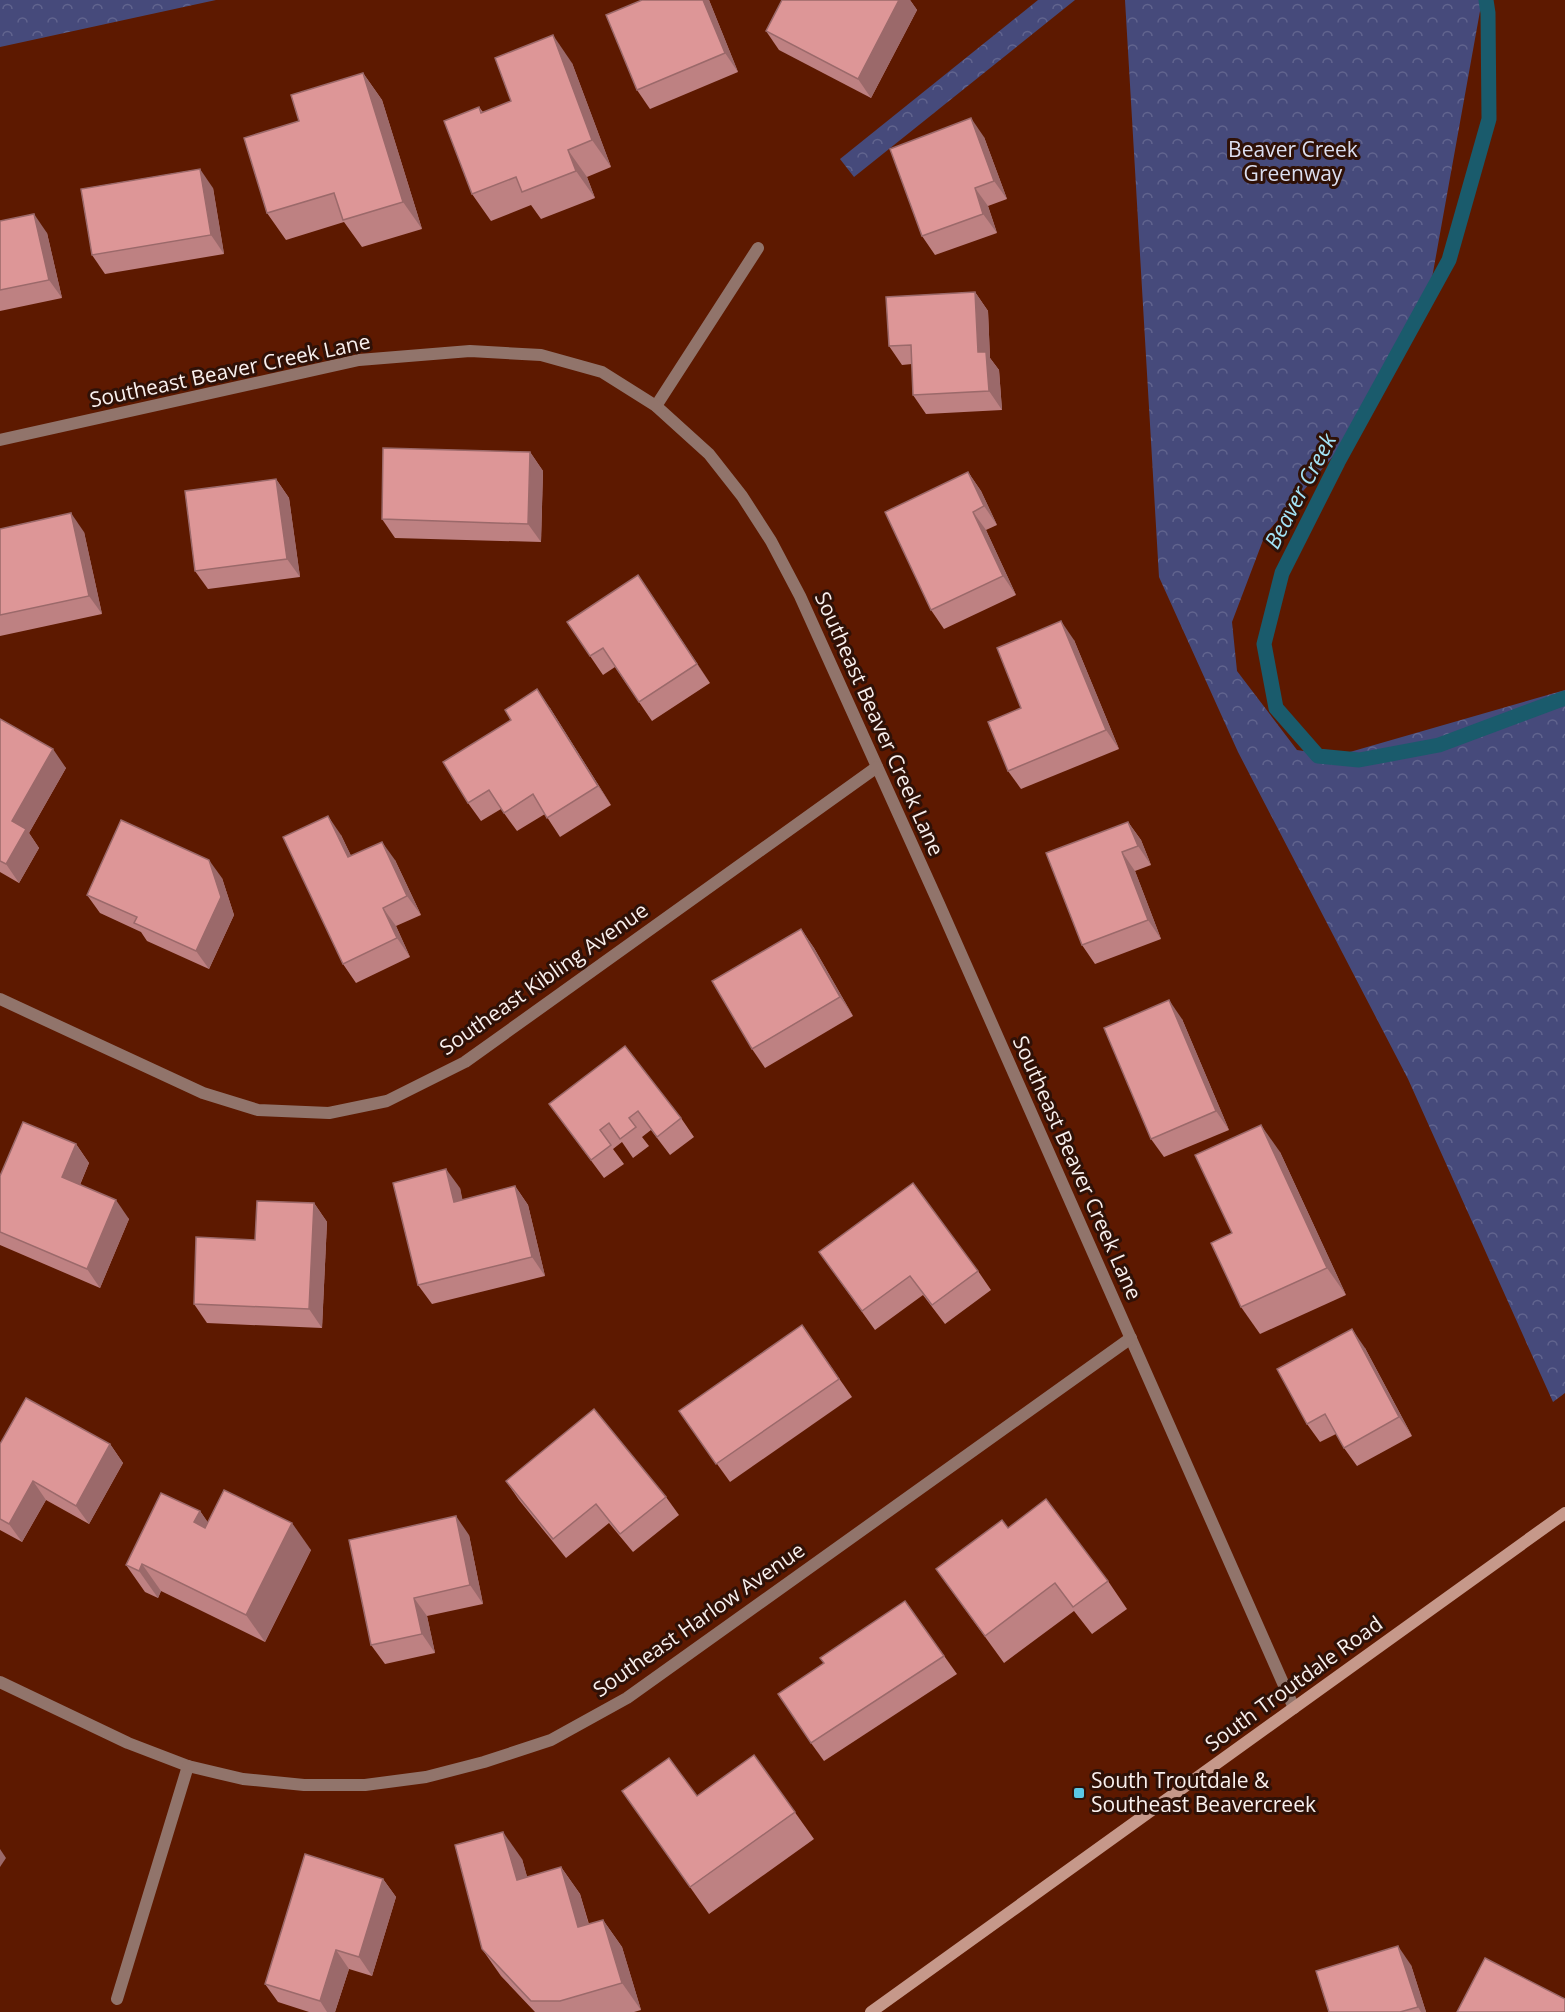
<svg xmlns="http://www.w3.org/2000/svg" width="1565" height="2012" viewBox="0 0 1565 2012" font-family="'Open Sans',sans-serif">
  <defs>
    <pattern id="park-crowns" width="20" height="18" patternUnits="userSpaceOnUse" patternTransform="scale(1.5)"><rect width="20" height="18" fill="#464a7b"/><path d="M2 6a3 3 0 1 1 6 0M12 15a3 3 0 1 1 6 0" fill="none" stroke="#61648e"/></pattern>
  </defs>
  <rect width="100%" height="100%" fill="#5d1900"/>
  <g fill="url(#park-crowns)">
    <polygon points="0,0 216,0 0,47"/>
    <polygon points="1038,0 1075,0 854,177 840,159"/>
    <polygon points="1125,0 1482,0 1432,278 1362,423 1265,535 1232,622 1237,671 1297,750 1336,756 1565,690 1565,1393 1553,1402 1408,1079 1238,752 1159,577"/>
  </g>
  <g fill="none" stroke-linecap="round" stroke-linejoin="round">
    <polyline stroke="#1a5b6c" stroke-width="15" points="1486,0 1488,13 1489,119 1449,260 1338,462 1282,573 1264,644 1276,708 1318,756 1359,760 1439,745 1565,698"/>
    <g stroke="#91746b" stroke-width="12">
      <polyline points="656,406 758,248"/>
      <polyline points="0,440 359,360 470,351 541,355 602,372 656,406 709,454 742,496 771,541 800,596 939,904 1294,1708"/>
      <polyline points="0,999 203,1093 258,1110 329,1113 387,1101 465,1062 877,767"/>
      <polyline points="0,1682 128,1743 188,1766 243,1779 304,1785 365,1785 426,1777 484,1762 551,1740 627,1698 1131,1338"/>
      <polyline points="117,1999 188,1766"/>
    </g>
    <polyline stroke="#c6988a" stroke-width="12" points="871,2012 1565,1513"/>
  </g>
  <g fill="#be8182">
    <polygon points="709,0 738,72 650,109 637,90"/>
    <polygon points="782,0 910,0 917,10 871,98 779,50 766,31"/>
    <polygon points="572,63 611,167 587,177 595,198 541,219 531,205 491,221 472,194 479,107 483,112 511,101"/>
    <polygon points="363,73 382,100 422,229 362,247 344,222 286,240 267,213 299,121"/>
    <polygon points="984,137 1007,199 988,206 997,233 935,255 922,236"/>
    <polygon points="213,188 224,254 105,274 92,255"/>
    <polygon points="0,221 47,233 62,298 0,311"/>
    <polygon points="975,292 988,311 990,358 999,370 1002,410 926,414 913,395 912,364 902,365 889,346"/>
    <polygon points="530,452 543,471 541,542 395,538 382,519"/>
    <polygon points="968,472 981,491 997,525 986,530 1016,595 944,629 931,610"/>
    <polygon points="276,479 289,498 300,577 208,589 195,571"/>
    <polygon points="0,529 84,532 102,614 0,636"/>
    <polygon points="638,575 710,683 652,721 615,667 603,675 590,656"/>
    <polygon points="1074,640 1119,749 1021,789 1008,771 1021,708"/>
    <polygon points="550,708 611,805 560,837 545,814 517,831 501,809 481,821 468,803"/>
    <polygon points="0,719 66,768 29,833 39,848 19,883 0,872"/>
    <polygon points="1128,822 1141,840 1151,865 1135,871 1161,939 1095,964 1082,945"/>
    <polygon points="341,835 351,856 395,860 421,915 396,926 410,957 356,983 343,964"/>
    <polygon points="222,878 234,915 209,969 147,941 141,932 100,913 87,895"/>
    <polygon points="801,929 814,948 853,1016 765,1068 752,1049"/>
    <polygon points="1182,1019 1229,1130 1164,1157 1151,1139"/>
    <polygon points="625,1046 681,1118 694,1137 670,1155 651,1130 642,1137 649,1146 633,1158 622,1142 613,1149 624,1164 604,1178 549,1104"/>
    <polygon points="76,1144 89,1163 80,1185 129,1219 100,1288 0,1245 0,1176"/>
    <polygon points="1280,1152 1346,1295 1260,1334 1241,1307 1232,1233"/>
    <polygon points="515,1186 528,1205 545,1276 432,1304 418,1285 460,1188 462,1200"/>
    <polygon points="314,1203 327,1222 322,1328 207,1323 194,1304 255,1240"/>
    <polygon points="819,1252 978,1271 991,1290 945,1324 923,1295 875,1330"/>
    <polygon points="802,1325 852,1397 730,1482 679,1411"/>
    <polygon points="1365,1348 1412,1436 1357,1466 1344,1448 1336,1434 1320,1442 1307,1424"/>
    <polygon points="0,1444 110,1444 123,1463 89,1524 46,1500 22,1542 0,1530"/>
    <polygon points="506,1481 666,1497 679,1515 633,1552 609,1523 566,1558 519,1500"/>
    <polygon points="200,1511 208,1523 311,1550 265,1642 161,1591 158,1598 145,1592 126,1565"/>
    <polygon points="1008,1528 1108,1581 1127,1609 1092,1634 1074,1611 1004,1663 936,1569"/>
    <polygon points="469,1535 483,1604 427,1616 435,1653 385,1664 371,1645"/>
    <polygon points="905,1601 957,1674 824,1761 811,1743 824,1663"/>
    <polygon points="754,1755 814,1839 709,1914 622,1791 697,1796"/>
    <polygon points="522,1859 527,1877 561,1867 580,1894 589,1924 603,1920 622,1947 641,2010 634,2012 535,2012 501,1976 482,1949"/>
    <polygon points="383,1879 396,1897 372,1976 349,1969 335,2012 309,2012 278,2002 265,1984"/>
    <polygon points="1411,1965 1426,2012 1329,2012"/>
  </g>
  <g fill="#9b696a">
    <polygon points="703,0 709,0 738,72 725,53"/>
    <polygon points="899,0 910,0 917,10 871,98 858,79"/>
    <polygon points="553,35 572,63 611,167 592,140"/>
    <polygon points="363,73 382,100 422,229 403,202"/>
    <polygon points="971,118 984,137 1007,199 994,181"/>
    <polygon points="568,150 587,177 595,198 576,171"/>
    <polygon points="200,169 213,188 224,254 211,235"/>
    <polygon points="975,188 988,206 997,233 983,214"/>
    <polygon points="34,214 47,233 62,298 49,280"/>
    <polygon points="975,292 988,311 990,358 999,370 1002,410 989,391 978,352"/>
    <polygon points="530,452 543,471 541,542 528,524"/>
    <polygon points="968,472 981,491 997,525 984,506"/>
    <polygon points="276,479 289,498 300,577 287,559"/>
    <polygon points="973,512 986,530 1016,595 1003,576"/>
    <polygon points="71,513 84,532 102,614 89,596"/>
    <polygon points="638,575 651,594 710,683 697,664"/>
    <polygon points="1061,621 1074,640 1119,749 1106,730"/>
    <polygon points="537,689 550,708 611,805 598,786"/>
    <polygon points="53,749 66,768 29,833 39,848 19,883 6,864 12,821"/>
    <polygon points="328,816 341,835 361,876 348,857"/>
    <polygon points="1128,822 1141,840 1151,865 1138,846"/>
    <polygon points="382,842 395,860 421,915 407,896"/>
    <polygon points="1122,852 1135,871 1161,939 1148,920"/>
    <polygon points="209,860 222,878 234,915 209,969 196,951"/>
    <polygon points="383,908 396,926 410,957 397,938"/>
    <polygon points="801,929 814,948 853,1016 840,997"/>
    <polygon points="1169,1000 1182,1019 1229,1130 1216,1111"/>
    <polygon points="1261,1125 1280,1152 1346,1295 1327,1268"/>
    <polygon points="76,1144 89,1163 75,1196 62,1177"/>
    <polygon points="446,1169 460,1188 467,1220 454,1202"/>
    <polygon points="515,1186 528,1205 545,1276 532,1257"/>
    <polygon points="116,1200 129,1219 100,1288 87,1269"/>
    <polygon points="314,1203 327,1222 322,1328 309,1309"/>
    <polygon points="1352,1329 1365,1348 1412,1436 1399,1417"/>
    <polygon points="110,1444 123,1463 89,1524 76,1506"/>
    <polygon points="33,1481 46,1500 22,1542 9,1524"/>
    <polygon points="200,1511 219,1538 194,1522"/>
    <polygon points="456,1516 469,1535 483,1604 470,1585"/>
    <polygon points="292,1523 311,1550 265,1642 246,1615"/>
    <polygon points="142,1564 161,1591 158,1598 139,1571"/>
    <polygon points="414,1598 427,1616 435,1653 422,1634"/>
    <polygon points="503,1832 522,1859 536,1907 517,1880"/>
    <polygon points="0,1849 6,1858 0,1867"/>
    <polygon points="561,1867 580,1894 597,1954 578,1927"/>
    <polygon points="383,1879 396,1897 372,1976 359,1957"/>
    <polygon points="603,1920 622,1947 641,2010 622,1983"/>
    <polygon points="1398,1946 1411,1965 1426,2012 1421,2012 1418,2007"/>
    <polygon points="336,1950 349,1969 335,2012 327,2012 320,2001"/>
  </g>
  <g fill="#dd9697" stroke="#9b696a" stroke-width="1.5">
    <polygon points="642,0 703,0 725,53 637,90 606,15"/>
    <polygon points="782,0 899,0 858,79 766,31"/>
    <polygon points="553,35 592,140 568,150 576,171 522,192 516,177 472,194 444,121 479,107 481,113 511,101 495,58"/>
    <polygon points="363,73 403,202 343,220 334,193 267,213 244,138 299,121 291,95"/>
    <polygon points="971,118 994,181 975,188 983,214 922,236 890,149"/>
    <polygon points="200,169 211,235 92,255 81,189"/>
    <polygon points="34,214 49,280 0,290 0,221"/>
    <polygon points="975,292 978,352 986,352 989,391 913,395 911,345 889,346 886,297"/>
    <polygon points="383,448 530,452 528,524 382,519"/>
    <polygon points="968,472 984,506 973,512 1003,576 931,610 885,512"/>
    <polygon points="276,479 287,559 195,571 185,491"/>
    <polygon points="71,513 89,596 0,615 0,529"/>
    <polygon points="638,575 697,664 639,702 603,648 590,656 567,622"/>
    <polygon points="1061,621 1106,730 1008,771 988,722 1021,708 997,648"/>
    <polygon points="537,689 598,786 547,818 533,794 504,813 489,790 468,803 443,762 511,720 505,710"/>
    <polygon points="0,719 53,749 12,821 26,829 6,864 0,861"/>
    <polygon points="328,816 348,857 382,842 407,896 383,908 397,938 343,964 283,837"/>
    <polygon points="121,820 209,860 221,897 196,951 134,923 137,917 87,895"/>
    <polygon points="1128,822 1138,846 1122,852 1148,920 1082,945 1046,853"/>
    <polygon points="801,929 840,997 752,1049 712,981"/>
    <polygon points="1169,1000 1216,1111 1151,1139 1104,1028"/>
    <polygon points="625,1046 681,1118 657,1137 638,1111 629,1118 636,1127 620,1139 609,1123 600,1130 611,1145 591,1160 549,1104"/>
    <polygon points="23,1122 76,1144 62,1177 116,1200 87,1269 0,1232 0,1176"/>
    <polygon points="1261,1125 1327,1268 1241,1307 1211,1243 1232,1233 1195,1155"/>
    <polygon points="446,1169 454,1202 515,1186 532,1257 418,1285 393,1183"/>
    <polygon points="913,1183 978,1271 932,1305 910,1276 862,1311 819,1252"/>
    <polygon points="257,1201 314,1203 309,1309 194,1304 196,1237 255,1240"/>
    <polygon points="802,1325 839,1379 716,1464 679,1411"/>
    <polygon points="1352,1329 1399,1417 1344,1448 1325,1414 1307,1424 1277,1369"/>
    <polygon points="26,1398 110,1444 76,1506 33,1481 9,1524 0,1519 0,1444"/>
    <polygon points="594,1409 666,1497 620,1534 596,1504 553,1539 506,1481"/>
    <polygon points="224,1490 292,1523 246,1615 142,1564 139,1571 126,1565 161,1493 200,1511 194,1522 205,1528"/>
    <polygon points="1046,1499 1108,1581 1073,1607 1055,1583 985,1636 936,1569 1002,1520 1008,1528"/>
    <polygon points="456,1516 470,1585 414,1598 422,1634 371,1645 349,1540"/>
    <polygon points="905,1601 944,1656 811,1743 778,1694 824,1663 820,1658"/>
    <polygon points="754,1755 795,1812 690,1887 622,1791 669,1758 697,1796"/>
    <polygon points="503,1832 517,1880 561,1867 578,1927 603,1920 622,1983 560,2001 531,2001 482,1949 455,1845"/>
    <polygon points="305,1854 383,1879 359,1957 336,1950 320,2001 265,1984"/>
    <polygon points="1398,1946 1418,2007 1400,2012 1329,2012 1316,1971"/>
    <polygon points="1485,1958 1565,1999 1565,2012 1457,2012"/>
  </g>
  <rect fill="#5ac8e6" stroke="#2f1107" stroke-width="2" x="1073" y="1787" width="12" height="12" rx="3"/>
  <g text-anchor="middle" stroke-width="6" stroke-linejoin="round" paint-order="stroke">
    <g font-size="21" fill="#dcdff0" stroke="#2f1107">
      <text x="1293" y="157">Beaver Creek<tspan x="1293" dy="24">Greenway</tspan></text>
    </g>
    <g font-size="21" fill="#f9f0ee" stroke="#2f1107">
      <text transform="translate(230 371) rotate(-12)" y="7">Southeast Beaver Creek Lane</text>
      <text transform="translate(879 724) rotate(66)" y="7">Southeast Beaver Creek Lane</text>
      <text transform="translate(544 979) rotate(-35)" y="7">Southeast Kibling Avenue</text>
      <text transform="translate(1077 1168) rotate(66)" y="7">Southeast Beaver Creek Lane</text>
      <text transform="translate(699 1620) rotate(-35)" y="7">Southeast Harlow Avenue</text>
      <text transform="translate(1294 1684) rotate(-36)" y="7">South Troutdale Road</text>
    </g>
    <g font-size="21" fill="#f9f0ee" stroke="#2f1107" text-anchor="start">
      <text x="1091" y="1788">South Troutdale &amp;<tspan x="1091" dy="24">Southeast Beavercreek</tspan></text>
    </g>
    <g font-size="22" font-style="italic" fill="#a3e3f6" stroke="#2f1107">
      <text transform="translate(1300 491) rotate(-62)" y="8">Beaver Creek</text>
    </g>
  </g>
</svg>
